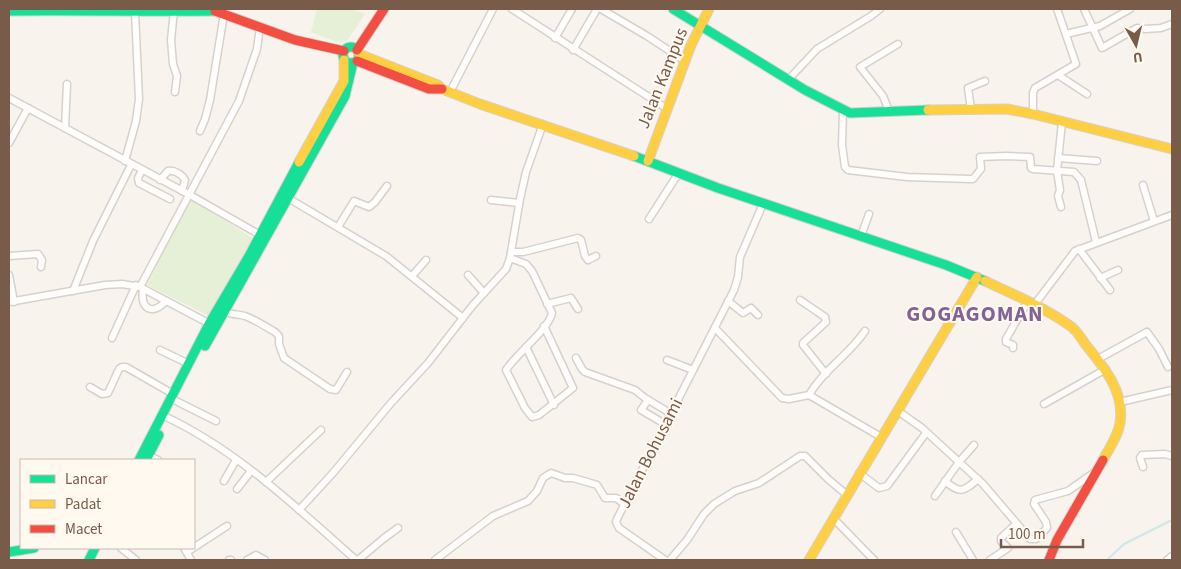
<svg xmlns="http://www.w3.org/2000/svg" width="1181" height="569" viewBox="0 0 1181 569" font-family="'Source Sans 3',sans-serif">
  <rect width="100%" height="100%" fill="#f8f4ed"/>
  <g fill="#e5f0d7">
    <polygon points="317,9 353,9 365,14 347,41 337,42 311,32"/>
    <polygon points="190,199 256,240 213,318 147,285"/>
  </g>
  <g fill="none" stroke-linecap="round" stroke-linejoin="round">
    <polyline stroke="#cde7ea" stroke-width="2" points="1107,560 1124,544 1172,520"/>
    <defs>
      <g id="street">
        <polyline points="512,9 666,108"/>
        <polyline points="601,9 647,36 685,61"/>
        <polyline points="1084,9 1102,48 1137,28 1145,29 1161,28 1172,24"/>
        <polyline points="174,11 171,40 173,64 177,76 175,92"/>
        <polyline points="1066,34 1100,26 1130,9"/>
        <polyline points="555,38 572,9"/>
        <polyline points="573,50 597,9"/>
        <polyline points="1058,75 1087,94"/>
        <polyline points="788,80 817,49 871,16 880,9"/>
        <polyline points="450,92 493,9"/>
        <polyline points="9,98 190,195 262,236"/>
        <polyline points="971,109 968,88 985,81"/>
        <polyline points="843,111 842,145 845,167 848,170 907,177 970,179 973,179 981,169 980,157 1006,156 1030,157 1031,168 1033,169 1074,172 1081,180 1096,242"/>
        <polyline points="889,111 883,96 860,67 898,44"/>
        <polyline points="1033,114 1033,93 1035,88 1076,64 1057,9"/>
        <polyline points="65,128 67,84"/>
        <polyline points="200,131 205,119 210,100 224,14"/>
        <polyline points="9,143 28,108"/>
        <polyline points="1058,158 1097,161"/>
        <polyline points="125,161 136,121 139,99 135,12"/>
        <polyline points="142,170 138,178 139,183 170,199"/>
        <path d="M 160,180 L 168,171 C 174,170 182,174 185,180 L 182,191"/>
        <polyline points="1143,185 1154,221"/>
        <polyline points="288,198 386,256 463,318"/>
        <polyline points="491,200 519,203"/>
        <polyline points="1061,207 1058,196 1060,190 1057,171 1062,122"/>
        <polyline points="649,219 678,174"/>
        <polyline points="338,227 354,201 369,207 375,202 387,186"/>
        <polyline points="861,236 869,214"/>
        <polyline points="1079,249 1110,290"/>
        <polyline points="511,252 523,252 578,238 581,240 585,256 588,260 596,256"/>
        <polyline points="9,256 38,254 42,260 41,267"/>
        <path d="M 510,258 L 526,264 L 532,271 L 552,313 C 549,329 516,354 506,370 L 525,408 L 532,417 L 539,415 L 573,388 L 544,326"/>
        <polyline points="9,275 14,302"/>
        <polyline points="468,275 484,293"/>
        <polyline points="412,276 426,260"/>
        <polyline points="1100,278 1118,270"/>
        <polyline points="140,287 239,101 257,49 260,27"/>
        <path d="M 143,289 C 140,309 152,316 166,301"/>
        <polyline points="73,291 93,241 131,165"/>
        <polyline points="800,300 825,317 826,322 803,343 803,345 826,374"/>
        <polyline points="728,301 743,313 751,308 758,315"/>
        <polyline points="9,302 105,285 122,284 140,287 212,325"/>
        <polyline points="547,304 571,298 578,309"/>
        <polyline points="1035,304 1075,251 1172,215"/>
        <path d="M 224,311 C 231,315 238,314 245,316 C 256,320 266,327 275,332 L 279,336 L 279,344 L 284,358 L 330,389 L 336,390 L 347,372"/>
        <polyline points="715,328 782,398 789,399 809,395 881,437"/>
        <polyline points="112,338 136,285"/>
        <polyline points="526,347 554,405"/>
        <polyline points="1013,348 1013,345 1006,342 1006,339 1028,301"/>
        <polyline points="160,350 189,364"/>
        <polyline points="576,358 582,369 585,372 635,390 645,398 670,413"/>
        <polyline points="1098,359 1147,332 1159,349 1168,367"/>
        <polyline points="667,360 693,370"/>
        <polyline points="90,387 102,394 108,393 119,369 122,367 126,367 173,394"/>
        <path d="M 809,395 C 823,370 849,355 865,331"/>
        <polyline points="648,400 641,410 665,424"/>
        <polyline points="176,401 216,421"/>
        <polyline points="1120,402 1172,390"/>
        <polyline points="1044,404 1106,369"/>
        <polyline points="898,411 922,428 983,484 1030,539 1036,539 1047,528 1046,522 1034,504 1035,500 1068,491 1095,472"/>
        <path d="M 162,415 C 236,449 296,507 356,560"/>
        <polyline points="148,455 158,460"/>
        <polyline points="1143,467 1140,458 1142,455 1165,454 1172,456"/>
        <polyline points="859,473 879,488 887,486 926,433"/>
        <polyline points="224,481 236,460"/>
        <path d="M 945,481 C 960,494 963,492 978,479"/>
        <polyline points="266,482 321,430"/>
        <polyline points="237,489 251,471"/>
        <polyline points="935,496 959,462 974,445"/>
        <polyline points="299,510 333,473 391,403 428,363 473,305 506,269 510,258 520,199 526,172 543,124"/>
        <polyline points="833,518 874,560"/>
        <polyline points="956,532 973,560"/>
        <polyline points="121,548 136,560"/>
        <polyline points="184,548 191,560"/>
        <polyline points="187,552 227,526"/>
        <polyline points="229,560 231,560"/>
        <polyline points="247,560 256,555 265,560"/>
        <polyline points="358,560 383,539 398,528"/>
        <polyline points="435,560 493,516 528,501 537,491 543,478 551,473 565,478 573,478 594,484 597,485 605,498 616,498 623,503"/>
        <polyline points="665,560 619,528 616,522 617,519 734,290 738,277 740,257 763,204"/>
        <polyline points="670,560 687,540 704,514 714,504 735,491 759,483 800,456 805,456 828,479 847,495"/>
        <polyline points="990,560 1008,548 1001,541 1001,538 1016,524"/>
        <polyline points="1167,560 1172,556"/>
      </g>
      <g id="fast">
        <polyline points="673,9 805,90 850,113 928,110"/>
        <path d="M 9,11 C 78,10 146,12 215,11 L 220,9"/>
        <circle cx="351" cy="55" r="8"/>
        <polyline points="634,156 718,188 946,265 985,281"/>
        <polyline points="205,346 345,96 353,63"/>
        <polyline points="139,460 209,324 249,256 299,162"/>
        <polyline points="146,460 159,435"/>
        <polyline points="9,552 34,548"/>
        <polyline points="89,560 95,548"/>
      </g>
      <g id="slow">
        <polyline points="359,54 438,85 442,89 480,104 634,156"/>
        <polyline points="928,110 1007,109 1033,114 1172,149"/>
        <polyline points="648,161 691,45 709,9"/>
        <polyline points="299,162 344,81 344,60"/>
        <path d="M 985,281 C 1013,294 1043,307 1069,325 C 1076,329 1081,338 1086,345 C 1104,367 1125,392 1120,423 C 1118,437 1109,448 1103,460"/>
        <polyline points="809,560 977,277"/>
      </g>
      <g id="jam">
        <polyline points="215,11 295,40 344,51"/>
        <polyline points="357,50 384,9"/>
        <polyline points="357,61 429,89 442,89"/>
        <polyline points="1049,560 1057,540 1103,460"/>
      </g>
    </defs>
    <use href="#street" stroke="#d7d1cb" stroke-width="9"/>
    <use href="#fast" stroke="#d8d0c9" stroke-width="11"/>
    <use href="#slow" stroke="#d8d0c9" stroke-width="11"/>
    <use href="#jam" stroke="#d8d0c9" stroke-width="11"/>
    <use href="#street" stroke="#fefdfc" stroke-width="6"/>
    <use href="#fast" stroke="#16e098" stroke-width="9"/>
    <use href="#slow" stroke="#ffcf43" stroke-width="9"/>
    <use href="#jam" stroke="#f24e42" stroke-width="9"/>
  </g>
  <g text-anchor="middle" stroke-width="4" stroke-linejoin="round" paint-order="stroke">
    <g font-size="18" fill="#795b4a" stroke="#fff9ef">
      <text transform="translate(662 78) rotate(-68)" y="6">Jalan Kampus</text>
      <text transform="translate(650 453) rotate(-63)" y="6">Jalan Bohusami</text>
    </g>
    <g font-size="22" font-weight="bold" letter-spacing="1" fill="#846295" stroke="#fff9ef">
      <text x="975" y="321">GOGAGOMAN</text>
    </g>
  </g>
  <rect width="1181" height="569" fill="none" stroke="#795b4a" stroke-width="20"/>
  <rect x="20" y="459" width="175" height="90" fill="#fff9ef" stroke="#c9baad"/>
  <rect x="30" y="475" width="25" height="8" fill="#16e098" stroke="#c9baad"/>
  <text x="65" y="484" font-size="15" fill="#795b4a">Lancar</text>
  <rect x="30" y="500" width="25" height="8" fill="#ffcf43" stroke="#c9baad"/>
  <text x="65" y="509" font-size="15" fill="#795b4a">Padat</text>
  <rect x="30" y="525" width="25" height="8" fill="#f24e42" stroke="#c9baad"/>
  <text x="65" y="534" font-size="15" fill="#795b4a">Macet</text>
  <g transform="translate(1136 45) rotate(172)" stroke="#fff9ef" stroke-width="4" paint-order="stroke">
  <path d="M0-4L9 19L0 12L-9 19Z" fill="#795b4a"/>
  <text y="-8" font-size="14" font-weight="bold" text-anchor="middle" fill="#795b4a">U</text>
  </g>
  <path d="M1001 539v8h82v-8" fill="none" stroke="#795b4a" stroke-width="2.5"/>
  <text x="1008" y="539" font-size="15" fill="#795b4a" stroke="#fff9ef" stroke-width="4" paint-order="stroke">100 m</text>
</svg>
